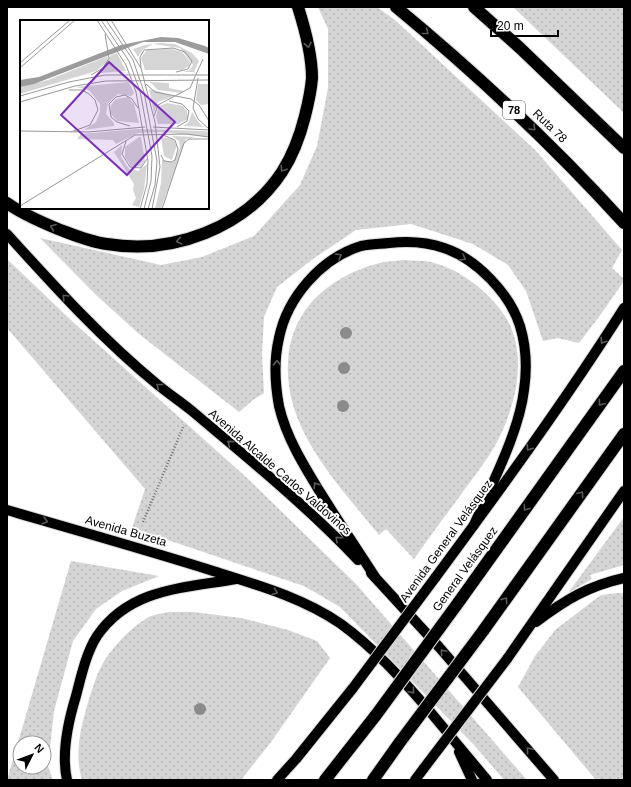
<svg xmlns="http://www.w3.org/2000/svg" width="631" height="787" viewBox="0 0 631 787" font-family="Arial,sans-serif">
  <defs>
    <pattern id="grass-dots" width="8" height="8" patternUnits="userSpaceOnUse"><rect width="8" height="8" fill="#d5d5d5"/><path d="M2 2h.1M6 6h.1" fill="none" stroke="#b5b5b5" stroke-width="1.8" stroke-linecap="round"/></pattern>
  </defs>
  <rect width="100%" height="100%" fill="#fff"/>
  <g fill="url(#grass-dots)" fill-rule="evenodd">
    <polygon points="318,7 377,7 395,20 536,151 622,250 612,268 624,279 624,281 601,314 579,343 558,338 543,341 526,291 508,265 473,244 411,224 356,230 313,259 277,287 264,317 262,354 264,393 253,400 239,412 139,334 96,295 40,238 161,265 202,257 254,236 300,185 317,146 328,88 328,29"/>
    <polygon points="513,7 624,7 624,113"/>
    <polygon points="7,259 74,323 247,478 356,584 527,780 504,780 475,746 340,607 304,586 132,528 145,489 7,328"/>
    <path d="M 404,260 C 413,261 422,260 431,262 C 455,268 477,283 494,302 C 501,310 508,319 512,330 C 525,364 515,406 499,438 C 488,460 471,480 457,500 C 442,520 428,539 414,559 L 386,529 L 379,535 C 339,485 284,430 288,362 C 289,340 296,321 310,304 C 327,284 354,269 380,263 C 387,261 396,261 404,260 Z"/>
    <polygon points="624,517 624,565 590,575 592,579 568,593"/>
    <path d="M 71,561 L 159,576 L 122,591 L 96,609 L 73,641 L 54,711 L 48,766 L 53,780 L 7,780 ZM 20,743 L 44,743 L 44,767 L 20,767 Z"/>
    <polygon points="618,593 624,593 624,780 596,780 518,687 535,656 556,629 601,595"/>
    <path d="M 169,612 L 193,612 L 241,618 L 288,630 L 317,641 L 330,658 L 271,742 L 241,780 L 82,780 C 74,753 81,726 89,699 C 93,688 96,675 102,665 C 112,647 133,625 151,616 C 157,614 164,613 169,612 Z"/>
  </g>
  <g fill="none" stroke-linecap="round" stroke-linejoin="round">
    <defs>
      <g id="major">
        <path d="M 7,234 C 55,287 103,340 158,385 C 169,394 181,402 192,411 C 249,459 307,506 358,560"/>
        <path d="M 7,510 C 75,530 143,549 210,570 C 254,584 302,597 341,624 C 374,648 401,678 427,708 C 447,732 467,756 487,780"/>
        <polyline points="371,573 439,647 554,780"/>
        <path d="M 375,577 C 357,549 338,521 320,492 C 304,466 286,437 279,406 C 275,384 274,359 279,338 C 287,298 321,258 361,246 C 370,244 380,244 389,243 C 407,241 427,242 444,248 C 477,259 510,294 520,326 C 526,346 527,370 524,390 C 519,433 491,485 474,525"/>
        <path d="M 435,578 C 500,490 565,401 624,308"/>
        <path d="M 536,622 C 565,600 588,586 624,578"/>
        <polyline points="507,659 624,491"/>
        <polyline points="459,752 472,780"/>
        <path d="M 67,780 C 61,753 68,722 76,696 C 81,677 86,653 97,636 C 130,588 184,588 236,579"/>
        <polyline points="277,780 296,759 353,688"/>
        <polyline points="415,780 424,768"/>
      </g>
      <g id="highway">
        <path d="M 396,7 C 477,74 553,145 624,223"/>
        <polyline points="474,7 520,48 624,148"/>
        <path d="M 7,203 C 22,214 41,222 58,229 C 74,235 90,242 107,244 C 172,255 245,228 282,172 C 293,155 300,136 305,116 C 308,104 311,91 312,78 C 312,54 305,29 298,7"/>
        <polyline points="458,603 624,371"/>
        <polyline points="483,631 624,434"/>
        <polyline points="325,780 376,715"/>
        <polyline points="373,780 400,742"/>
      </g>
    </defs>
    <use href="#major" stroke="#dbdbdb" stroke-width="12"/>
    <use href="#highway" stroke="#dbdbdb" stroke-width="14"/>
    <polyline stroke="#707070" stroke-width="2.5" stroke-dasharray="1 2" stroke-linecap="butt" points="143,522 184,425"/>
    <use href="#major" stroke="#000" stroke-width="10"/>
    <use href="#highway" stroke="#000" stroke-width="12"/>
    <defs>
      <g id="major-bridge">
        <polyline points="353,688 435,578"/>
        <polyline points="424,768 507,659"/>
      </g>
      <g id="highway-bridge">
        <polyline points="376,715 458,603"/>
        <polyline points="400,742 483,631"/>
      </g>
    </defs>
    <use href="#major-bridge" stroke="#dbdbdb" stroke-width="12" stroke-linecap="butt"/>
    <use href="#highway-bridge" stroke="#dbdbdb" stroke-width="14" stroke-linecap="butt"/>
    <use href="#major-bridge" stroke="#000" stroke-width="10"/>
    <use href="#highway-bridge" stroke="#000" stroke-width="12"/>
  </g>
  <g fill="#8b8b8b">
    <circle cx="346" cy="333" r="6"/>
    <circle cx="344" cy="368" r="6"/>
    <circle cx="343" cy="406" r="6"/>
    <circle cx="200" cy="709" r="6"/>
  </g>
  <defs><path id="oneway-chevron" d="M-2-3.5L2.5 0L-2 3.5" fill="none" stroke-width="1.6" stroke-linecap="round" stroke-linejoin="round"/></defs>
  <g stroke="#595959">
    <use href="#oneway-chevron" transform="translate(426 32) rotate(39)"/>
    <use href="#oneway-chevron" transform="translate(308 45) rotate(79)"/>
    <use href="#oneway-chevron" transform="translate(533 128) rotate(44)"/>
    <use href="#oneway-chevron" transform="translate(283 169) rotate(122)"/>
    <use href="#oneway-chevron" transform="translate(53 227) rotate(-157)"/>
    <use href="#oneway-chevron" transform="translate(179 241) rotate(169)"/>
    <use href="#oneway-chevron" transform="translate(339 256) rotate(-30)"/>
    <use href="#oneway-chevron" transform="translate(463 258) rotate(31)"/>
    <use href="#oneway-chevron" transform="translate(65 297) rotate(-134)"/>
    <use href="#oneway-chevron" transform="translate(603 341) rotate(123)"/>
    <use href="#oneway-chevron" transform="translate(277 363) rotate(-88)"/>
    <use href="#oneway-chevron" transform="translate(159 386) rotate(-141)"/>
    <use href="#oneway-chevron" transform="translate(601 403) rotate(126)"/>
    <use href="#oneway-chevron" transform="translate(230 443) rotate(-140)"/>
    <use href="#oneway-chevron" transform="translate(529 448) rotate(125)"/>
    <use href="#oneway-chevron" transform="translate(316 485) rotate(-122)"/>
    <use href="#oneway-chevron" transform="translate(581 494) rotate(-54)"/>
    <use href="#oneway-chevron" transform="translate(526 508) rotate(126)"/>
    <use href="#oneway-chevron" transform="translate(45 521) rotate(16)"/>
    <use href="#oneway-chevron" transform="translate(338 539) rotate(-136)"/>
    <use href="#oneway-chevron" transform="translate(275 592) rotate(20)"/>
    <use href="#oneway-chevron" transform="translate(505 600) rotate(-54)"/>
    <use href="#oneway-chevron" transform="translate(443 652) rotate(-131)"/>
    <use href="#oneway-chevron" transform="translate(412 691) rotate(49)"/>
    <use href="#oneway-chevron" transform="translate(529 750) rotate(-130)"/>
  </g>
  <g text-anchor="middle" stroke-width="4" stroke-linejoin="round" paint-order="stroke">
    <rect fill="#fff" stroke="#4c4c4c" stroke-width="1" x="503" y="101" width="22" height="18" rx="3"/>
    <g font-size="11" font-weight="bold" fill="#000">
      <text x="514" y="114">78</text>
    </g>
    <g font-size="12" fill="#000" stroke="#fff">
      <text transform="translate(550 126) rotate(44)" y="4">Ruta 78</text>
      <text transform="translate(280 472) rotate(41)" y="4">Avenida Alcalde Carlos Valdovinos</text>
      <text transform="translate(126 531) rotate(16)" y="4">Avenida Buzeta</text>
      <text transform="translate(446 541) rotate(-54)" y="4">Avenida General Velásquez</text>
      <text transform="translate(465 569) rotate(-54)" y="4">General Velásquez</text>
    </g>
  </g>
  <g transform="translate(20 20)">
    <rect width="189" height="189" fill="#fff"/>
    <path d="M 140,23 L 155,24 L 172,33 L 179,41 L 174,52 L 163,52 L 170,50 L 173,45 L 160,28 L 133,24 L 122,30 L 118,37 L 113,29 L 125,25 ZM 152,29 L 162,32 L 170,42 L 169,46 L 162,50 L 125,50 L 121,38 L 127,30 ZM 97,33 L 106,51 L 79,53 L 91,35 ZM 88,36 L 86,43 L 76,51 L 0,74 L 0,67 L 28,60 ZM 109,62 L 114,73 L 111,76 L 98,74 L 88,83 L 86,94 L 94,103 L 94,106 L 64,110 L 76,102 L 80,92 L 80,84 L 69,70 L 56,67 ZM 130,62 L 149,63 L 149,68 L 164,71 L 161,73 L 138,70 ZM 178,64 L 189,64 L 189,84 L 181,85 L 176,80 ZM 129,69 L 155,76 L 138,82 L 134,92 ZM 108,77 L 114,84 L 119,103 L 97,101 L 90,93 L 91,85 L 96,79 ZM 147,83 L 163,86 L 167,91 L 168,99 L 158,104 L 138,104 L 136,96 L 139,86 ZM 172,92 L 177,100 L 183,107 L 164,106 L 169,102 ZM 117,109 L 184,111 L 189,112 L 189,117 L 140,112 L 118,113 L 96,124 L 93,120 L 57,119 L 61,114 ZM 152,116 L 176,117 L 166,119 L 141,189 L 135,189 L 141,163 L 142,140 L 153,142 L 160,128 L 159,121 ZM 119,117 L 121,117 L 125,141 L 121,147 L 111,146 L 105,137 L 105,127 ZM 141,117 L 153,119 L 157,125 L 152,140 L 144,136 ZM 102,125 L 101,137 L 109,149 L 118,151 L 127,144 L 124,170 L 119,187 L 112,185 L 116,178 L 113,170 L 114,164 L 94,132 Z" fill="#d5d5d5"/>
    <path d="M 141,17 L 158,18 L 185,26 L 189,28 L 189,34 L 155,22 L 123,22 L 14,64 L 0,67 L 0,60 L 19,57 L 101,25 Z" fill="#9c9c9c"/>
    <path fill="none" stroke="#999" stroke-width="1" d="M 77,0 L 106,45 L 116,72 L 128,141 L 127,164 L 120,189M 81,0 L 109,41 L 120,71 L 132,136 L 131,161 L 124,189M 86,0 L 113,40 L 124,72 L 137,141 L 135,165 L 128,189M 91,0 L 121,48 L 135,102 L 140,147 L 132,189M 0,43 L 50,0M 0,48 L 55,0M 121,48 L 120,37 L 124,30 L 153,28 L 165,32 L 172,41 L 168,49 L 156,52M 71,55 L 83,48 L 89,38 L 85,14M 178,58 L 173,88 L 178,99 L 189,109M 126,64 L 135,72 L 171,79 L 179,85 L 189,101M 49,70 L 62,70 L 69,74 L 75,80 L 78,90 L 70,105 L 51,112M 0,76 L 49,62 L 85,55 L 189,55M 149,81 L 162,84 L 169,91 L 167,101 L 157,107M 0,82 L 55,66 L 86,61 L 189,60M 134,96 L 138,85 L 170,68 L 183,39M 110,106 L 97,102 L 91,97 L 89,84 L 96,77 L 105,75 L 112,79 L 118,88M 133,107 L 189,110M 0,111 L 68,112 L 125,107M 106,121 L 102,134 L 110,147 L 121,148 L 127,139M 141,135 L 144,141 L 151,142 L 155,140 L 158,129 L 155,120 L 143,115M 0,186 L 115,115 L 166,114 L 189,117M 142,189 L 164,123 L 169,119 L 189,119"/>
    <path fill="#7b2cbf" fill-opacity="0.15" stroke="#7b2cbf" stroke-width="2" d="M 89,42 L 155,102 L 107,155 L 41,95 Z"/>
    <rect width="189" height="189" fill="none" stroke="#000" stroke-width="2"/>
  </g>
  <rect width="631" height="787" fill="none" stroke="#000000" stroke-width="16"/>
  <g transform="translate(32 755) rotate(48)"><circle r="19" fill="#ffffff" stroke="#999999"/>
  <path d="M0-3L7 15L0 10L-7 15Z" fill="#000000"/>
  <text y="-6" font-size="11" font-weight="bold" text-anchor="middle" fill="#000000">N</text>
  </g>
  <path d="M491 30v6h67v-6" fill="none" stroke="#000000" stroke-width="2"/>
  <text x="497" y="30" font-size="12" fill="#000000" stroke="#ffffff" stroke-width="3" paint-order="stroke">20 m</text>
</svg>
